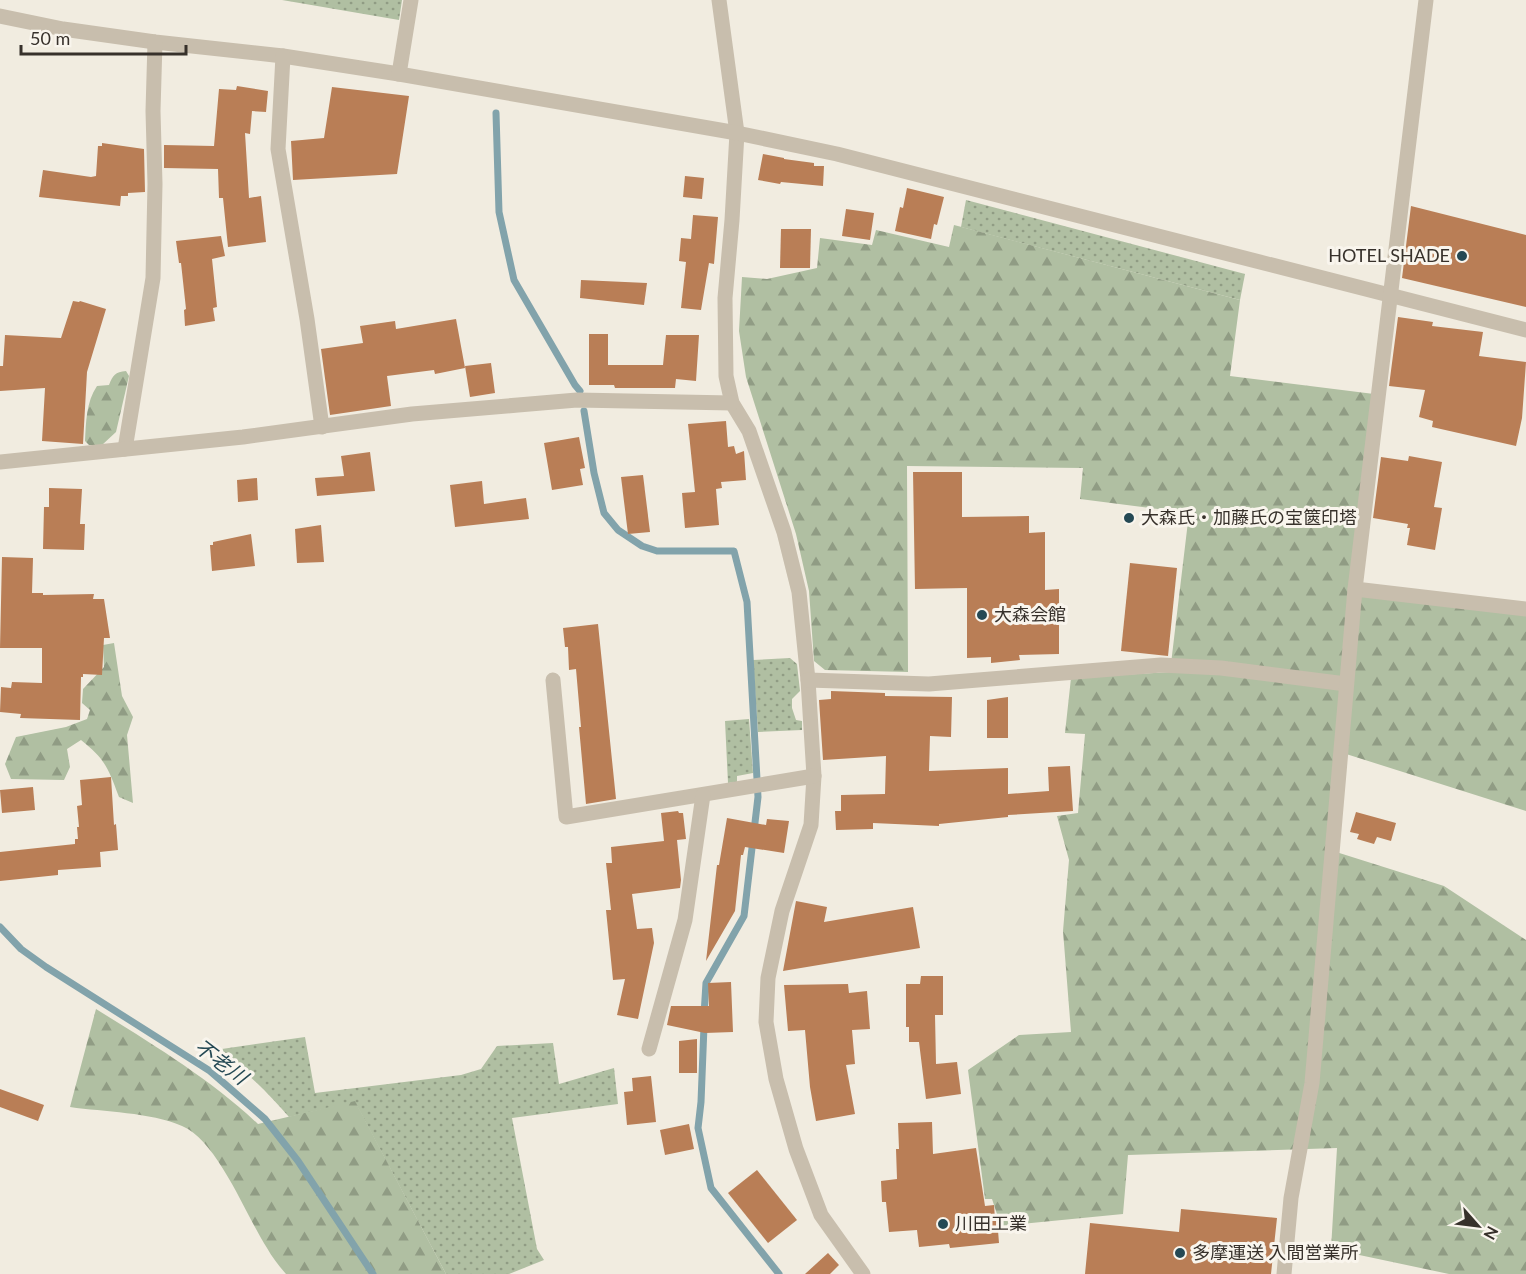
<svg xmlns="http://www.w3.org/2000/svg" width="1526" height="1274" viewBox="0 0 1526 1274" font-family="Lato,'Noto Sans JP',sans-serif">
  <defs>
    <pattern id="grass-dots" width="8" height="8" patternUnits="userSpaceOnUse" patternTransform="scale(1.5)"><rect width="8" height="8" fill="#b0bfa2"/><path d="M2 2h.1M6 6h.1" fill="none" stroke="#909c84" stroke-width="1.8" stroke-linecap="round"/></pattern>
    <pattern id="forest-firs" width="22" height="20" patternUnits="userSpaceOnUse" patternTransform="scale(1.5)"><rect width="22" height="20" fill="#b0bfa2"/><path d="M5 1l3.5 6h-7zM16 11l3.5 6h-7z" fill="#909c84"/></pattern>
  </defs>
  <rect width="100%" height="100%" fill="#f1ece0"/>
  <g fill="url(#grass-dots)">
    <polygon points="282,0 402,0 399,20"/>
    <polygon points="966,200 1245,274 1240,300 961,227"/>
    <polygon points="790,658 797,664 800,691 792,699 792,708 796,720 802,721 802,730 758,732 753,660"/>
    <polygon points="749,719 753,773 737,776 737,782 728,783 725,721"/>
    <path d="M 305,1037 L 315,1093 L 461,1075 L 481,1069 L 497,1046 L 553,1043 L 559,1084 L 614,1068 L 618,1104 L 512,1118 L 537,1249 L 544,1260 L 509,1274 L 446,1274 L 355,1102 L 289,1117 C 267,1092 243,1067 215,1050 Z"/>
  </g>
  <g fill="url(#forest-firs)">
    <polygon points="954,225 1240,300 1230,376 1382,395 1357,584 1526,610 1526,811 1343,753 1333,851 1444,886 1526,940 1526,1274 1449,1274 1331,1249 1337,1148 1128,1155 1123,1214 1001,1226 992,1199 985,1199 968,1070 1019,1035 1071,1032 1063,931 1069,860 1057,816 1078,813 1085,734 1065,733 1071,678 1170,672 1189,513 1080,499 1083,468 907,466 908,672 825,670 814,661 809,591 796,534 746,377 739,331 742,277 767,279 817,268 820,238 872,245 876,230 949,247"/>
    <path d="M 126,371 L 129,376 L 116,432 L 102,445 L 89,445 L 85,441 C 86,423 86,402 97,386 L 109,385 C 113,375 115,372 126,371 Z"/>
    <path d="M 114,643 L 122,696 L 133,717 L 127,735 L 133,803 L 119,797 C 108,768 106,760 81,740 L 67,749 L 70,767 L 64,780 L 11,779 L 5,764 L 16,737 L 66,727 L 87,719 L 90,710 L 82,703 L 83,689 L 104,667 L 103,645 Z"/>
    <path d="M 96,1009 C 152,1044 209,1078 258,1124 L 355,1101 L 446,1274 L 286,1274 C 279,1266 272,1257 267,1248 C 246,1216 218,1141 182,1126 C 150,1112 104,1112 70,1107 Z"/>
  </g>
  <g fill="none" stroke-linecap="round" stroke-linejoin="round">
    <g stroke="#82a3ab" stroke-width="7">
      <polyline points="496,113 499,212 514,280 575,385 580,391"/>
      <polyline points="584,411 594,473 604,513 618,530 642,546 657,551 734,551 747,602 758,797 744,916 706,983 704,1015"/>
      <polyline points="0,927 21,949 46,967 210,1071 265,1119 298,1161 373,1274"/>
      <polyline points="704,1026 701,1102 698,1128 711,1188 779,1274"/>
    </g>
  </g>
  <g fill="#b97e56">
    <polygon points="237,86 268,91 266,112 252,111 250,134 245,133 249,198 261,196 266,242 228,247 223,198 219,198 218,169 164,168 164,145 214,146 219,89 236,90"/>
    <polygon points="332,87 409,96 397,174 293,180 291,141 324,138"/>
    <polygon points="102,143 144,149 145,192 128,193 128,196 121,196 120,206 39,197 43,170 91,177 96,176 98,146 102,146"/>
    <polygon points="763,154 784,158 784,159 814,163 814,166 824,166 823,186 781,182 780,184 758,180"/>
    <polygon points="685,176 704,178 702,199 683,197"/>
    <polygon points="907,188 944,197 937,225 934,224 931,239 895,231 900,207 903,208"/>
    <polygon points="1411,206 1526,235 1526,307 1402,278"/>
    <polygon points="846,209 874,213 870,240 842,236"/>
    <polygon points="693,215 718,217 714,264 709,263 701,310 681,308 686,262 679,261 681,238 691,239"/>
    <polygon points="781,229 811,229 810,268 780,268"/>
    <polygon points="221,236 225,256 212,259 217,307 213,308 215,321 185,326 184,310 186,309 181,263 179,263 176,241"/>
    <polygon points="581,280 647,283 644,305 580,298"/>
    <polygon points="73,301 79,302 80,301 106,309 87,372 83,444 42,441 45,388 0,391 0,366 3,366 5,335 61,338"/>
    <polygon points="1398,317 1433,322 1432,326 1483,332 1479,356 1526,362 1522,418 1516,446 1432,427 1433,421 1419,417 1425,390 1389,386"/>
    <polygon points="456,319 465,368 435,374 434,370 387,376 391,406 330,415 321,349 363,343 360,326 395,321 396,329"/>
    <polygon points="589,334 608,334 608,365 663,365 666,335 699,335 696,381 676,379 675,388 615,388 614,385 589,385"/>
    <polygon points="491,363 495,393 470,397 465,366"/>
    <polygon points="726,421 728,447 734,446 736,454 744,451 746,480 721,482 722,488 716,489 719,525 685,528 682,493 695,492 688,424"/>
    <polygon points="579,437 585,468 580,469 583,485 552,490 544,443"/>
    <polygon points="370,452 375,491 317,496 315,478 344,476 341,456"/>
    <polygon points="1409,456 1442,462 1434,507 1442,508 1435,550 1407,545 1410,528 1407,528 1408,524 1373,518 1381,457 1408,461"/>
    <polygon points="913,472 962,472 962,517 1029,516 1029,533 1045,532 1045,590 1059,589 1059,654 1019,655 1020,660 991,663 991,657 967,658 967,588 915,589"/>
    <polygon points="643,475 650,532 628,534 621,477"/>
    <polygon points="257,478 258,500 238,502 237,480"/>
    <polygon points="482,481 484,504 526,498 529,519 455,527 450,485"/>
    <polygon points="49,488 82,489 80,524 85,524 84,550 43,549 44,507 49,507"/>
    <polygon points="321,525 324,562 297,563 295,529"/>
    <polygon points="251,534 255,566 212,571 210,545 213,545 213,542"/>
    <polygon points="2,557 33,558 32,593 43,593 43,595 94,594 93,599 104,599 110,638 104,638 102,675 83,674 83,677 81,677 80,720 20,718 21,714 0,712 1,687 11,688 12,682 42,683 42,648 0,648"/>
    <polygon points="1130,563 1177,568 1168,656 1121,651"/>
    <polygon points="598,624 616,799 586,804 579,727 581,727 576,669 569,670 568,647 565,647 563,628"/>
    <polygon points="831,691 885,693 885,696 952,697 951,737 930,736 929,771 1008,768 1008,794 1049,791 1048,767 1070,766 1073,811 1008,815 1008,817 939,824 939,826 873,823 873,829 836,830 835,811 841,811 841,795 885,794 886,756 823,760 819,700 831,699"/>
    <polygon points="1008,697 1008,738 987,738 987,700"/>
    <polygon points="111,777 114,825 116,824 118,850 100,852 101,867 58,870 58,875 0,881 0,852 75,844 75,839 78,839 77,827 79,827 77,806 82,805 80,780"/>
    <polygon points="33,787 35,810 2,813 0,790"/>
    <polygon points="678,811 679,813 683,813 686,839 677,840 681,880 680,888 632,894 637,929 652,928 654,943 638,1019 617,1015 625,979 613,980 606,910 611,910 606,863 612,863 611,847 664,841 661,813"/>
    <polygon points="1356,812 1396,823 1391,841 1377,837 1374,844 1357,839 1359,834 1350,832"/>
    <polygon points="727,818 766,825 767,819 789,821 784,853 745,847 743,855 741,855 735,911 706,961 717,865 719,865"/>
    <polygon points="796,901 827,907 824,922 913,907 920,948 783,971"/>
    <polygon points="921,976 943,976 943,1015 935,1015 936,1064 957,1062 961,1094 926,1099 919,1042 909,1042 909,1027 906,1027 906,984 920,984"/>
    <polygon points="731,982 733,1032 705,1033 667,1025 671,1006 709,1006 708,983"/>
    <polygon points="848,984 849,993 867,991 870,1029 852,1030 855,1064 846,1065 855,1114 816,1121 810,1087 805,1030 788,1031 784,985"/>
    <polygon points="697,1039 697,1073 679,1073 679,1041"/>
    <polygon points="651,1076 656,1122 627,1125 624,1092 633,1091 632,1078"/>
    <polygon points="0,1089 44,1105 38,1121 0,1107"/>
    <polygon points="932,1122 933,1154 976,1148 985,1206 994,1205 995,1219 997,1218 999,1243 950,1248 949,1244 919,1247 917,1230 889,1232 886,1202 882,1202 881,1181 897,1179 896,1149 899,1149 898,1123"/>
    <polygon points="689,1124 694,1149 665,1155 660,1130"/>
    <polygon points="757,1170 797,1220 768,1243 728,1193"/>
    <polygon points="1181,1209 1277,1218 1271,1274 1085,1274 1090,1223 1179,1232"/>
    <polygon points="828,1253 839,1265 830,1274 805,1274"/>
  </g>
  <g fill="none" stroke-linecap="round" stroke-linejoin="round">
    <g stroke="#c8bead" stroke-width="15">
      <polyline points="719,0 737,133 732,220 725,298 726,376 732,403 749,431 784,532 799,592 808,680 814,776 811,825 782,911 768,978 766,1022 776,1079 796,1149 821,1215 863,1274"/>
      <polyline points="0,16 63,29 155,42 283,56 399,74 737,133 837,154 1526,330"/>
      <polyline points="283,56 278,149 307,319 322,427"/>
      <polyline points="399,74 411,0"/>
      <polyline points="125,449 153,278 155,184 153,111 155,42"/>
      <polyline points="0,462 243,437 412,414 518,405 577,400 732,403"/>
      <polyline points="1355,589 1526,609"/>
      <polyline points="553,680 566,817 814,776"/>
      <polyline points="808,680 929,684 1161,665 1221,668 1346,684"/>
      <polyline points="649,1049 685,920 703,795"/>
      <polyline points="1284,1274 1291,1198 1312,1083 1355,589 1426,0"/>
    </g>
  </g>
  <g fill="#254954" stroke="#f9f5ed" stroke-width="2">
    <circle cx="1462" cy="256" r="6"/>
    <circle cx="1129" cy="518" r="6"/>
    <circle cx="982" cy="615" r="6"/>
    <circle cx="943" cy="1224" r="6"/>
    <circle cx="1180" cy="1253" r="6"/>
  </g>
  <g text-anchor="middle" stroke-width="6" stroke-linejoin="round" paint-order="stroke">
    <g font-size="18" fill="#37312b" stroke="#f9f5ed" text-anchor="start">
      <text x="1450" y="262" text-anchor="end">HOTEL SHADE</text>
      <text x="1141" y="524">大森氏・加藤氏の宝篋印塔</text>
      <text x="994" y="621">大森会館</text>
      <text x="955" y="1230">川田工業</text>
      <text x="1192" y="1259">多摩運送 入間営業所</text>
    </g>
    <g font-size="20" font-style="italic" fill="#254954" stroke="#f9f5ed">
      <text transform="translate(221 1062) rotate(37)" y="7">不老川</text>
    </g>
  </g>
  <g transform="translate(1478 1226) rotate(118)" stroke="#f9f5ed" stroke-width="4.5" paint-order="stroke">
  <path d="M0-4.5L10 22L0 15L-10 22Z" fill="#37312b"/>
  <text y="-9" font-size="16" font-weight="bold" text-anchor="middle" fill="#37312b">N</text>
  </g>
  <path d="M21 45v9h165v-9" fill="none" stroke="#37312b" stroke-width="3"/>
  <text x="30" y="45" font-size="18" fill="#37312b" stroke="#f9f5ed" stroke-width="4.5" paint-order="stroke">50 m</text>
</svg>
